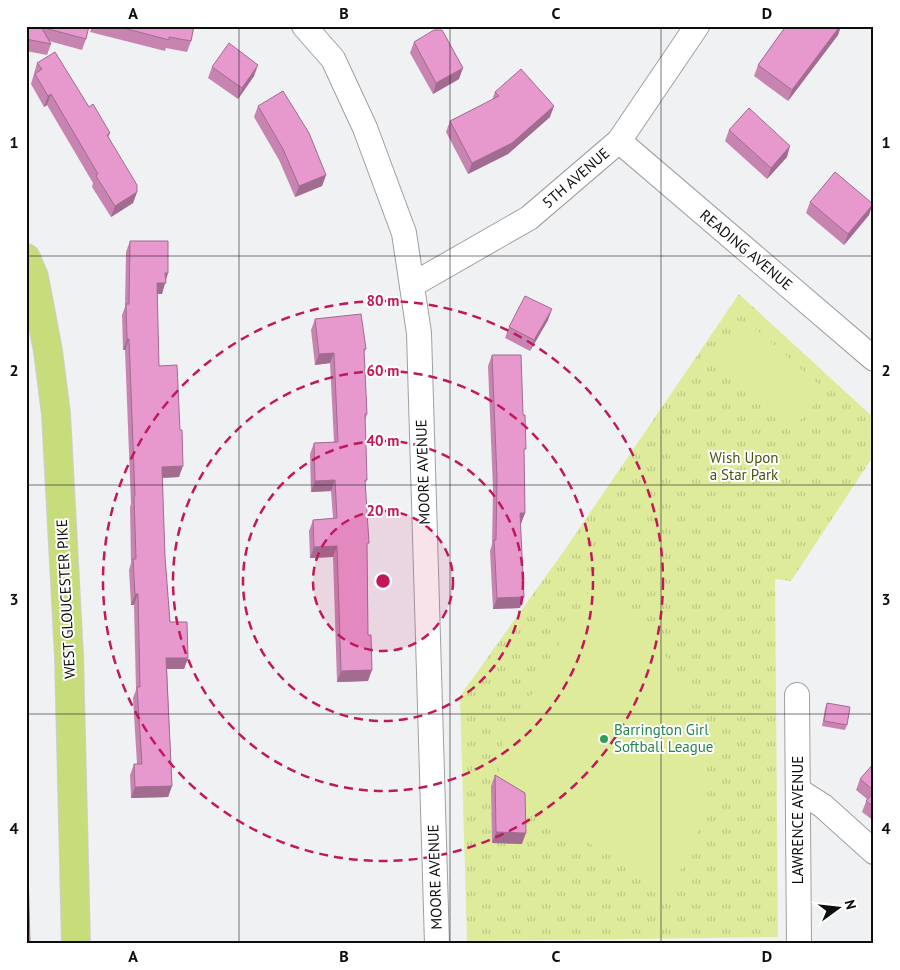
<svg xmlns="http://www.w3.org/2000/svg" width="900" height="970" viewBox="0 0 900 970" font-family="'PT Sans',sans-serif">
  <defs>
    <pattern id="grass-tufts" width="24" height="20" patternUnits="userSpaceOnUse" patternTransform="scale(1.25)"><rect width="24" height="20" fill="#deeb9b"/><path d="M3 7l-1-3M5 7V3M7 7l1-3M15 17l-1-3M17 17v-4M19 17l1-3" fill="none" stroke="#bdc884"/></pattern>
  </defs>
  <rect width="100%" height="100%" fill="#f0f1f3"/>
  <polygon fill="url(#grass-tufts)" points="739,294 874,418 874,455 791,581 775,579 778,937 467,941 460,696 566,548"/>
  <g fill="#deeb9b">
    <polygon points="749,323 826,391 791,431 714,363"/>
    <path d="M 591,588 C 611,604 632,619 650,637 C 691,681 713,749 703,809 C 699,838 683,865 670,890 L 502,793 L 497,756 Z"/>
  </g>
  <g fill="none" stroke-linecap="round" stroke-linejoin="round">
    <defs>
      <g id="minor">
        <polyline points="304,26 333,59 365,128 404,233 419,333 437,944"/>
        <polyline points="619,141 874,359"/>
        <polyline points="412,285 529,218 619,141 697,26"/>
        <polyline points="797,695 799,944"/>
        <polyline points="798,790 823,806 874,852"/>
      </g>
      <polyline id="major" points="26,258 34,277 48,351 56,414 69,656 76,944"/>
    </defs>
    <use href="#minor" stroke="#9fa0a2" stroke-width="26"/>
    <use href="#major" stroke="#cfcfcf" stroke-width="30"/>
    <use href="#minor" stroke="#fff" stroke-width="24"/>
    <use href="#major" stroke="#c7dc7b" stroke-width="28"/>
  </g>
  <g fill="#c784b1">
    <polygon points="26,26 89,26 86,39 82,50 49,41 51,44 47,55 26,51"/>
    <polygon points="92,26 194,26 191,41 187,52 166,48 165,51 90,32"/>
    <polygon points="786,26 841,26 838,35 788,101 754,76 758,65"/>
    <polygon points="414,42 459,79 433,94 410,53"/>
    <polygon points="37,63 89,107 110,133 108,138 137,192 133,203 111,217 92,187 93,183 47,105 44,107 31,84"/>
    <polygon points="212,67 254,76 238,99 208,78"/>
    <polygon points="495,92 550,117 508,154 468,174 446,132 450,121 492,100"/>
    <polygon points="258,106 326,175 322,186 295,197 279,160 254,117"/>
    <polygon points="729,130 787,157 767,179 725,141"/>
    <polygon points="810,202 869,215 844,245 806,213"/>
    <polygon points="130,241 165,280 162,294 157,294 159,366 179,477 162,478 165,557 170,622 188,658 184,669 167,669 172,786 168,797 131,798 130,775 134,764 137,764 133,698 136,690 134,605 131,605 129,570 131,563 130,507 131,504 125,350 123,350 122,315 125,307 126,252"/>
    <polygon points="315,319 366,349 364,352 367,414 365,421 367,480 365,483 367,549 368,681 337,682 333,557 310,558 309,531 313,520 333,518 331,491 311,492 310,454 314,443 334,442 330,363 315,365 311,330"/>
    <polygon points="548,320 530,351 505,338 509,327"/>
    <polygon points="492,355 524,454 525,513 520,524 520,608 493,609 490,551 492,544 493,490 488,366"/>
    <polygon points="827,703 847,725 845,730 822,726 825,709"/>
    <polygon points="874,763 874,821 862,812 867,799 856,790 860,779"/>
    <polygon points="495,775 522,844 492,843 491,786"/>
  </g>
  <g fill="#a26b90">
    <polygon points="840,26 841,26 838,35 788,101 792,90"/>
    <polygon points="258,65 254,76 238,99 242,88"/>
    <polygon points="463,68 459,79 433,94 436,83"/>
    <polygon points="51,94 47,105 44,107 48,96"/>
    <polygon points="554,106 550,117 508,154 468,174 472,163"/>
    <polygon points="790,146 787,157 767,179 771,168"/>
    <polygon points="326,175 322,186 295,197 299,186"/>
    <polygon points="137,192 133,203 111,217 115,206"/>
    <polygon points="873,204 869,215 844,245 848,234"/>
    <polygon points="165,273 168,273 162,294 153,294 157,283"/>
    <polygon points="552,309 548,320 530,351 534,340"/>
    <polygon points="127,339 129,339 125,350 123,350"/>
    <polygon points="334,353 330,363 315,365 319,354"/>
    <polygon points="183,466 179,477 158,478 162,467"/>
    <polygon points="335,480 331,491 311,492 315,481"/>
    <polygon points="520,513 525,513 521,524 516,524"/>
    <polygon points="337,546 333,557 310,558 314,547"/>
    <polygon points="135,594 138,594 134,605 131,605"/>
    <polygon points="524,597 520,608 493,609 497,598"/>
    <polygon points="166,658 188,658 184,669 162,669"/>
    <polygon points="372,670 368,681 337,682 341,671"/>
    <polygon points="172,786 168,797 131,798 135,787"/>
    <polygon points="496,832 526,833 522,844 492,843"/>
  </g>
  <g fill="#e799ce" stroke="#a26b90">
    <polygon points="26,26 89,26 86,39 41,27 51,44 26,39"/>
    <polygon points="116,26 194,26 191,41 169,37 169,40"/>
    <polygon points="786,26 840,26 792,90 758,65"/>
    <polygon points="434,30 442,30 463,68 436,83 414,42"/>
    <polygon points="229,43 258,65 242,88 212,67"/>
    <polygon points="55,52 89,107 93,104 110,133 107,135 137,185 137,192 115,206 96,176 98,174 51,94 48,96 35,74 42,69 37,63"/>
    <polygon points="521,69 554,106 512,143 472,163 450,121 499,96 495,92"/>
    <polygon points="283,91 309,133 326,175 299,186 283,149 258,106"/>
    <polygon points="749,108 790,146 771,168 729,130"/>
    <polygon points="835,172 873,204 848,234 810,202"/>
    <polygon points="130,241 168,241 168,273 165,273 166,283 157,283 159,366 177,365 180,430 182,430 183,466 162,467 165,557 170,622 187,622 188,658 166,658 172,786 135,787 134,764 142,764 137,687 140,687 138,594 135,594 133,559 136,559 134,496 135,496 129,339 127,339 126,304 129,304"/>
    <polygon points="525,296 552,309 534,340 509,327"/>
    <polygon points="361,314 366,349 364,349 367,414 365,414 367,480 365,480 369,543 367,544 368,635 371,635 372,670 341,671 337,546 314,547 313,520 337,518 335,480 315,481 314,443 338,442 334,353 319,354 315,319"/>
    <polygon points="492,355 521,355 523,415 525,415 526,449 524,449 525,513 520,513 524,597 497,598 494,540 496,540 497,479"/>
    <polygon points="827,703 850,707 847,725 824,721"/>
    <polygon points="874,763 874,791 860,779"/>
    <polygon points="495,775 525,793 526,833 496,832"/>
    <polygon points="874,792 874,807 866,801"/>
    <polygon points="26,869 28,869 30,944 26,944"/>
  </g>
  <path fill="none" stroke="#0d0d0e" stroke-width="1" stroke-opacity="0.55" d="M 239,26 L 239,944M 450,26 L 450,944M 661,26 L 661,944M 26,256 L 874,256M 26,485 L 874,485M 26,714 L 874,714"/>
  <circle cx="383" cy="581" r="70" fill="#c2185b" fill-opacity=".12"/>
  <g fill="none" stroke="#c2185b" stroke-width="2.5" stroke-dasharray="9 6">
    <circle cx="383" cy="581" r="70"/>
    <circle cx="383" cy="581" r="140"/>
    <circle cx="383" cy="581" r="210"/>
    <circle cx="383" cy="581" r="280"/>
  </g>
  <circle fill="#2e9e5b" stroke="#fff" stroke-width="2" cx="604" cy="739" r="5"/>
  <g text-anchor="middle" stroke-width="4" stroke-linejoin="round" paint-order="stroke">
    <g font-size="15" fill="#0d0d0e" stroke="#fff">
      <text transform="translate(576 178) rotate(-41)" y="5">5TH AVENUE</text>
      <text transform="translate(746 250) rotate(40)" y="5">READING AVENUE</text>
      <text transform="translate(423 472) rotate(-92)" y="5">MOORE AVENUE</text>
      <text transform="translate(66 599) rotate(-93)" y="5">WEST GLOUCESTER PIKE</text>
      <text transform="translate(798 820) rotate(-90)" y="5">LAWRENCE AVENUE</text>
      <text transform="translate(435 877) rotate(-92)" y="5">MOORE AVENUE</text>
    </g>
    <g font-size="15" fill="#4b5310" stroke="#fff">
      <text x="744" y="463">Wish Upon<tspan x="744" dy="17">a Star Park</tspan></text>
    </g>
    <g font-size="15" fill="#27864d" stroke="#fff" text-anchor="start">
      <text x="614" y="735">Barrington Girl<tspan x="614" dy="17">Softball League</tspan></text>
    </g>
  </g>
  <circle cx="383" cy="581" r="8" fill="#c2185b" stroke="#fff" stroke-width="2.5"/>
  <g font-size="15" text-anchor="middle" font-weight="bold" fill="#c2185b" stroke="#fff" stroke-width="4" stroke-linejoin="round" paint-order="stroke">
    <text x="383" y="306">80 m</text>
    <text x="383" y="376">60 m</text>
    <text x="383" y="446">40 m</text>
    <text x="383" y="516">20 m</text>
  </g>
  <rect width="900" height="970" fill="none" stroke="#ffffff" stroke-width="55"/>
  <g transform="translate(838 908) rotate(75)" stroke="#ffffff" stroke-width="4" paint-order="stroke">
  <path d="M0-4L9 19L0 12L-9 19Z" fill="#0d0d0e"/>
  <text y="-8" font-size="14" font-weight="bold" text-anchor="middle" fill="#0d0d0e">N</text>
  </g>
  <rect x="28" y="28" width="844" height="914" fill="none" stroke="#0d0d0e" stroke-width="2"/>
  <g font-size="16" text-anchor="middle" font-weight="bold" fill="#0d0d0e">
    <text x="133" y="19">A</text>
    <text x="344" y="19">B</text>
    <text x="556" y="19">C</text>
    <text x="767" y="19">D</text>
    <text x="14" y="148">1</text>
    <text x="886" y="148">1</text>
    <text x="14" y="376">2</text>
    <text x="886" y="376">2</text>
    <text x="14" y="605">3</text>
    <text x="886" y="605">3</text>
    <text x="14" y="834">4</text>
    <text x="886" y="834">4</text>
    <text x="133" y="962">A</text>
    <text x="344" y="962">B</text>
    <text x="556" y="962">C</text>
    <text x="767" y="962">D</text>
  </g>
</svg>
